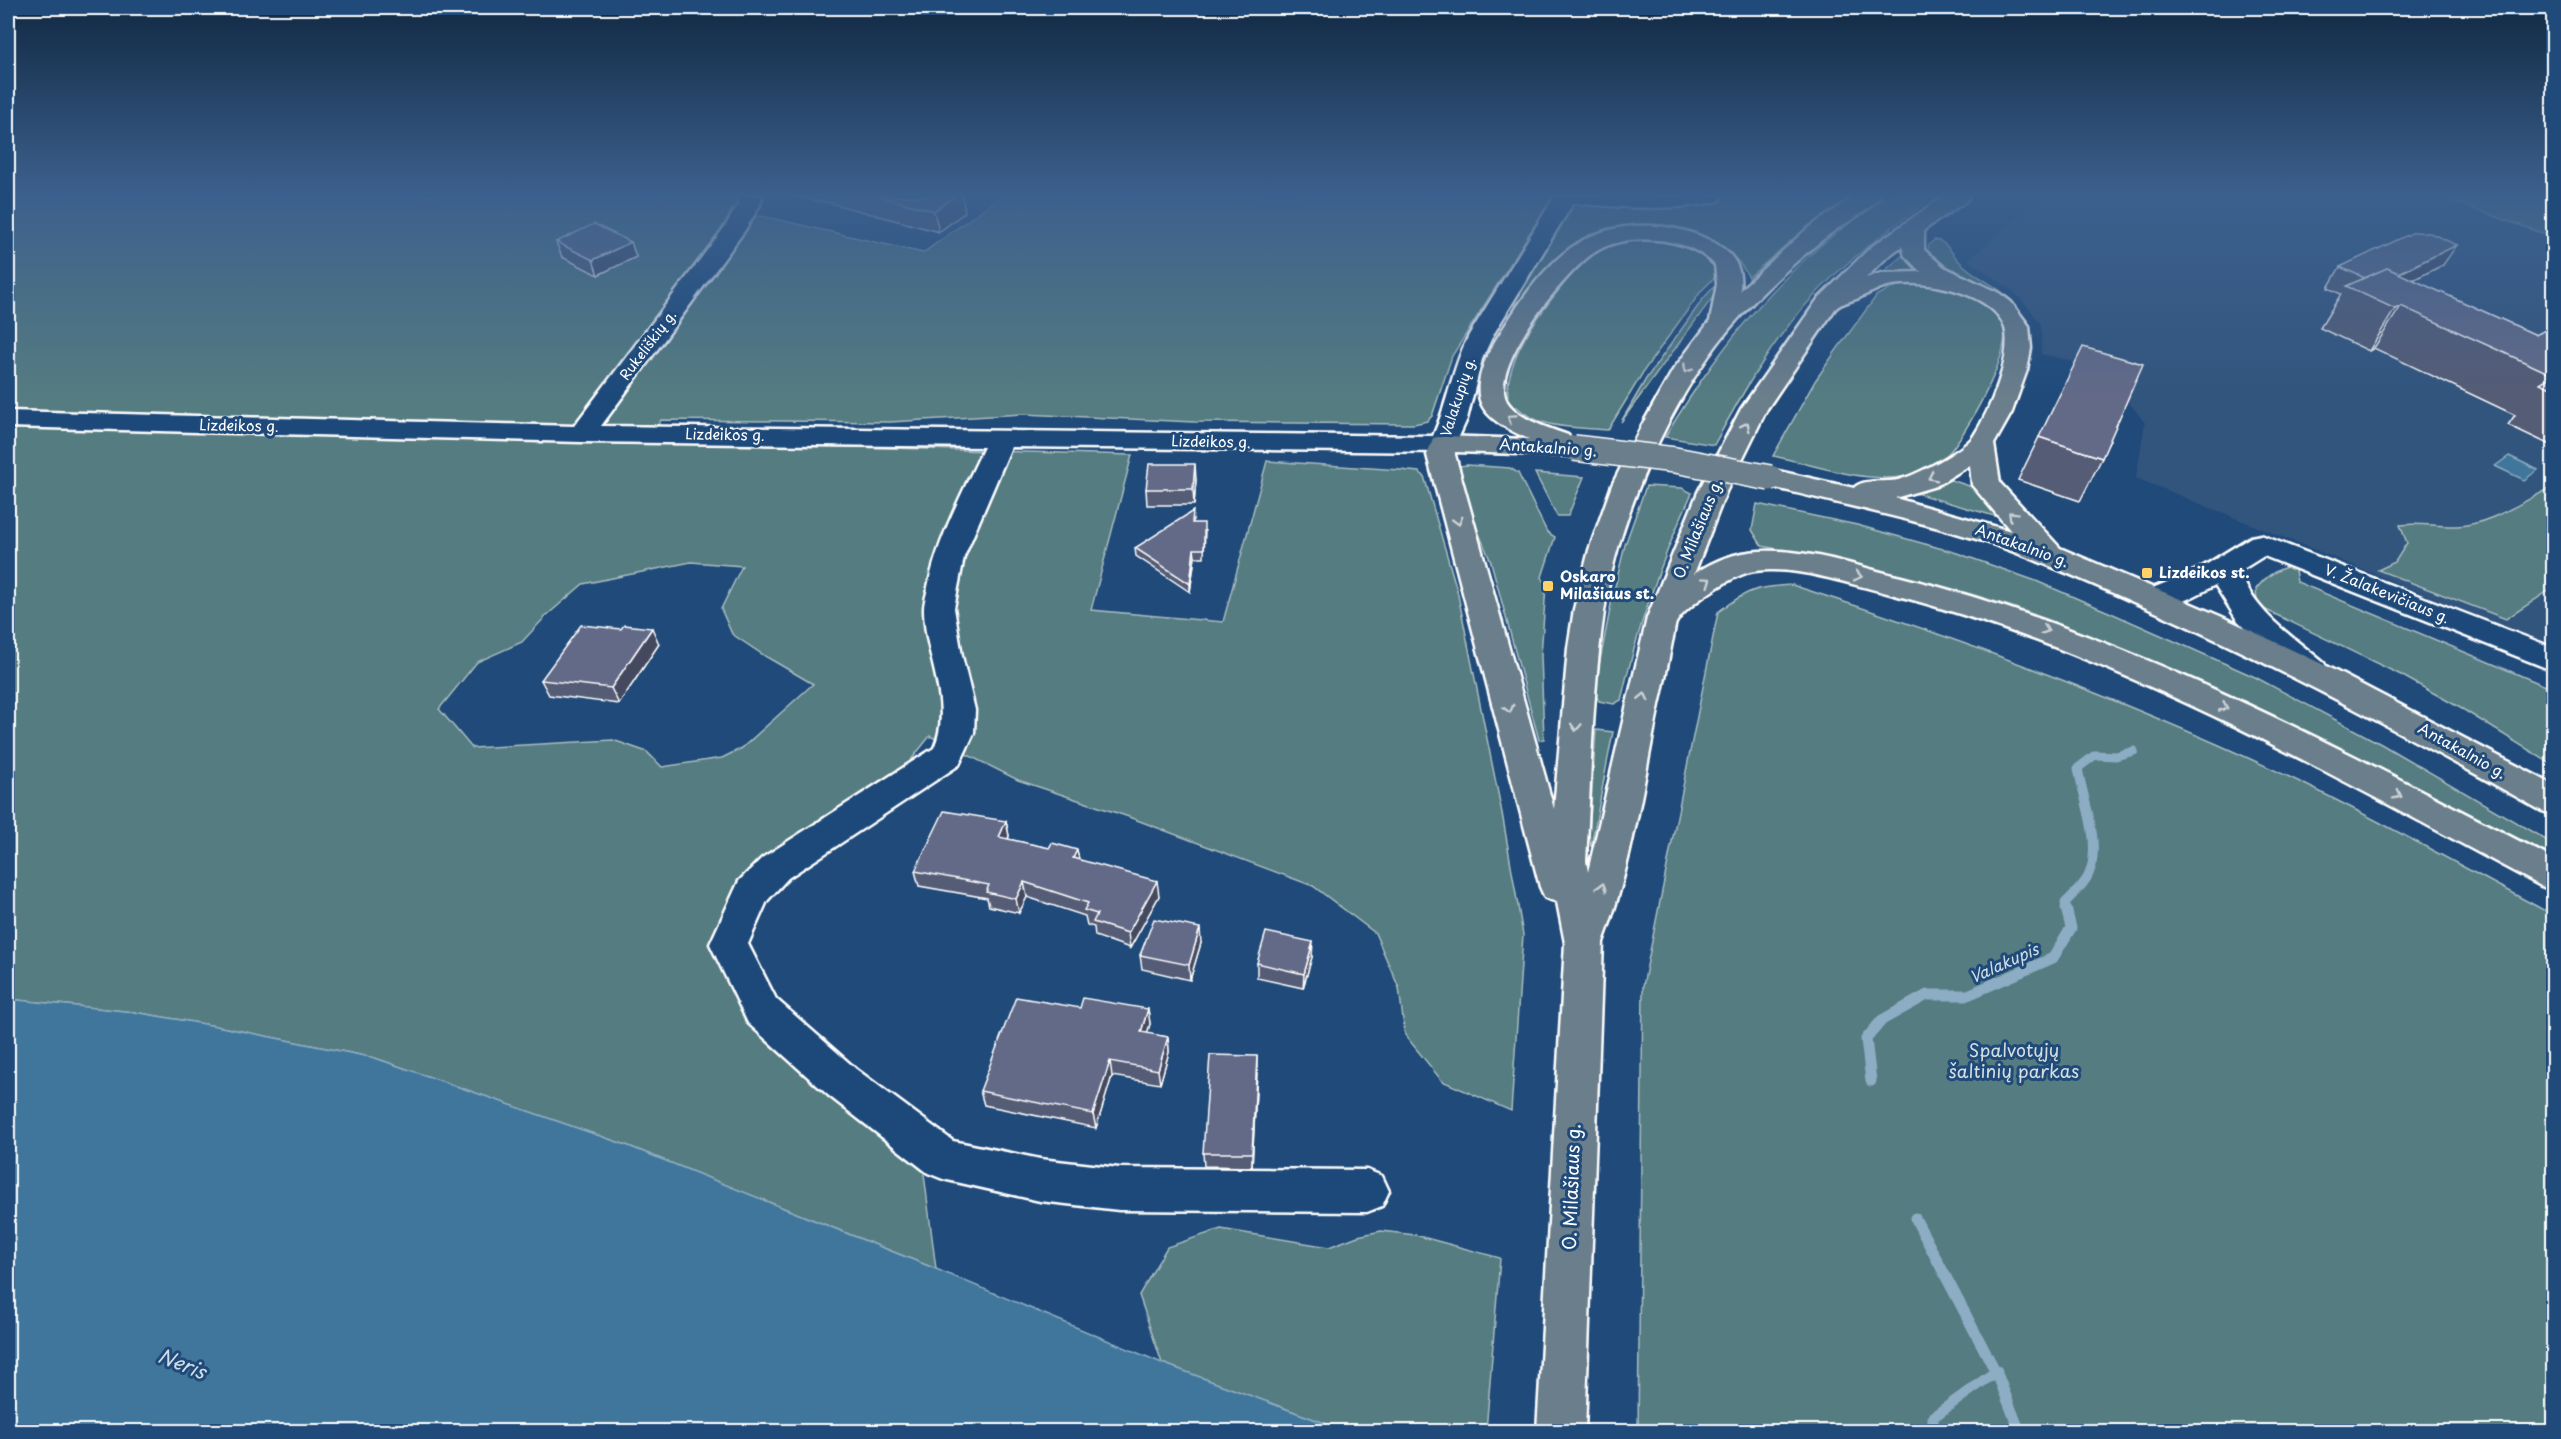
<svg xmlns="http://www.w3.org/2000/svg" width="2561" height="1439" viewBox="0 0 2561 1439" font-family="'Playpen Sans',sans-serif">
  <rect width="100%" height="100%" fill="#1f4a7a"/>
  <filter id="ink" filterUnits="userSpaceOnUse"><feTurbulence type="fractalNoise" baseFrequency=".0167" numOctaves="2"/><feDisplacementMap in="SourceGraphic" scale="12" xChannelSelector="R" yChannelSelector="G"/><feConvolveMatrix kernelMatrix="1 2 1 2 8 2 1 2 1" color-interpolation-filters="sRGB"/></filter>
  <g filter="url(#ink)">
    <polygon fill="#33547e" points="2042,196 2333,196 2342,199 2355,196 2438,196 2553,237 2553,646 2136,478 2145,423 2102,368 2041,354 2042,334 2040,323 2030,309 2013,291 1968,260"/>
    <g fill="#557b81" stroke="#aabdc0" stroke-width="1.5" fill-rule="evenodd">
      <path d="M 8,196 L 736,196 L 728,219 L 762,216 L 923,253 L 1001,196 L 1553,196 L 1452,356 L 1432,416 L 1427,421 L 1414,424 L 1194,422 L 1023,414 L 890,422 L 661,420 L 650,441 L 1132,455 L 1091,610 L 1223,622 L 1267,461 L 1400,470 L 1419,472 L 1424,476 L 1457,590 L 1502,813 L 1523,935 L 1511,1111 L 1442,1081 L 1405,1035 L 1399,988 L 1375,933 L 1313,886 L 1126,816 L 1018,780 L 930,736 L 903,770 L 747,875 L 722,962 L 922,1158 L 936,1269 L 626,1145 L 375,1058 L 216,1026 L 134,1012 L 8,999 ZM 691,562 L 742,566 L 721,609 L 732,634 L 765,656 L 813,684 L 742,748 L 722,758 L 662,767 L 647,752 L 613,740 L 472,748 L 439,709 L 477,662 L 522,642 L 546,616 L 583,584 Z"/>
      <polygon points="1732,196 1851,196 1795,237 1749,277 1739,262 1723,250 1625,227 1594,233 1580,241 1559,258 1514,306 1513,303 1572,209 1597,204 1709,202"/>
      <path d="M 1887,196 L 1935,196 C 1892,227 1847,259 1811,299 C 1771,342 1742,394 1714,445 L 1665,437 C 1725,337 1789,260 1887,196 Z"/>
      <polygon points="2438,196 2553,196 2553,237"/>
      <path d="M 1642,240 C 1668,241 1706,245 1720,272 L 1702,290 L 1645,369 L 1608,430 C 1577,427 1540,430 1517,407 L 1511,408 C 1504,392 1509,376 1515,359 C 1524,333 1571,269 1594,254 C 1610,244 1624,241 1642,240 Z"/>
      <path d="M 1934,240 C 1946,240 1951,253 1959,261 C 1977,280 2001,285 2018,308 L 1998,293 L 1946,273 L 1922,252 L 1927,252 L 1929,245 Z"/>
      <polygon points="1903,255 1920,269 1921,273 1882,273"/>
      <polygon points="1722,278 1721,286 1621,422 1646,379 1703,299"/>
      <path d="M 1926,282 C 1954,289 1990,295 2003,325 C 2014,350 1969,426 1953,448 C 1947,456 1933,467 1924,471 C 1880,490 1818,465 1773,456 L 1815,381 L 1838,348 L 1877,295 L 1895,287 L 1891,283 Z"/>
      <polygon points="1467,465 1510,468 1518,473 1547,532 1555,537 1542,577 1546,586 1541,655 1544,739 1539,740 1491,562 1451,467"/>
      <polygon points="1535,473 1584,477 1568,516 1557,516"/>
      <polygon points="1951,480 1978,489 2005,519 1915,493"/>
      <path d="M 1646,486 L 1682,488 L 1692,493 C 1660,562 1638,626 1621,700 L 1614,704 L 1599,701 L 1594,692 L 1612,599 L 1625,545 Z"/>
      <path d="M 2549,489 L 2554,490 L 2553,588 L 2506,619 L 2378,570 L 2395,562 L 2407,543 L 2400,525 C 2421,522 2437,527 2457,526 C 2488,525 2522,502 2549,489 Z"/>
      <path d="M 1757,504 L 1857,525 L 1957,553 L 2036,581 L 2111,613 L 2255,677 L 2381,744 L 2553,844 L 2553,862 C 2384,775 2218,681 2038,616 C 1949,583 1855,564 1762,546 L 1752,530 Z"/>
      <path d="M 2294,565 L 2297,582 L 2553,689 L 2553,765 L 2464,710 L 2401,675 L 2264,609 L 2257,603 L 2256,589 C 2267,575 2277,569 2294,565 Z"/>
      <path d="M 1792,585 C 1967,641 2139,705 2304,784 C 2388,825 2470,871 2553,915 L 2553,1431 L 1638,1431 L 1643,986 L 1718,612 C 1747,590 1756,587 1792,585 Z"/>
      <polygon points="1596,730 1613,732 1591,847 1589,835"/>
      <polygon points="1221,1229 1329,1247 1358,1236 1381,1231 1415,1235 1500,1258 1486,1431 1346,1431 1162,1363 1139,1295 1167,1247"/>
    </g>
    <g fill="#3f769b" stroke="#8cadc3" stroke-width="1.5">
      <polygon points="2509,456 2538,470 2524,480 2495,466"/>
      <polygon points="8,999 134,1012 216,1026 375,1058 626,1145 936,1269 1162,1363 1346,1431 8,1431"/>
    </g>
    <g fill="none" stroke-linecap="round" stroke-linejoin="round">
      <path stroke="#8cadc3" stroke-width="9" d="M 2067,910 L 2065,903 C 2073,894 2084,886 2089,874 C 2102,842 2083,800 2078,768 L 2095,755 L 2116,756 L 2134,751"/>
      <g stroke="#8cadc3" stroke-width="11">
        <polyline points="1871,1081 1866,1039 1882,1020 1927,995 1968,995 2053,958 2071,928 2066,908"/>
        <polyline points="1915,1218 1998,1376 2020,1432"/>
        <polyline points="1933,1432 1933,1417 1997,1371"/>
      </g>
      <defs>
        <g id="minor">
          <path d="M 740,196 L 762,196 L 760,205 L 745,230 L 601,426 L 1433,436 C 1448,403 1452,368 1469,335 L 1555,196 L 1722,196 L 1719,201 C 1672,212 1620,207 1573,203 L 1493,335 L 1482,359 L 1467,419 L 1453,450 L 1443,452 L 1011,447 L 964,557 L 954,608 L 962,656 L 975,710 L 974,733 L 959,765 L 788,878 L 767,901 L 748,944 L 776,999 L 856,1069 L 953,1141 L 1040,1159 L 1119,1168 L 1367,1170 L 1382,1176 L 1389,1191 L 1382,1206 L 1367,1212 L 1119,1210 L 1040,1201 L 943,1179 L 928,1173 L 828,1095 L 748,1023 L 710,944 L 739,881 L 762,858 L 934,748 C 954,703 924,656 924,609 C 924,602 927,594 928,587 C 938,538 963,492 984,447 L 582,442 L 8,427 L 8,411 L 574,426 L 724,228 L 738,205 Z"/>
          <path d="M 2261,535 L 2554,648 L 2554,671 L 2264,556 L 2240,571 C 2253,612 2293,637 2324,663 L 2329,671 L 2324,679 L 2313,682 L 2302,679 L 2276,658 L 2237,620 L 2215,585 C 2195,596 2166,613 2143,606 L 2139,599 L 2143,592 L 2199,569 L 2251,537 Z"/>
        </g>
        <path id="primary" d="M 1855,196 L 1880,196 C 1868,213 1838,226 1822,240 C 1790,266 1757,296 1730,328 C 1670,400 1617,519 1604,612 C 1592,694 1591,778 1586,861 L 1588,872 L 1647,618 L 1698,492 L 1741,409 L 1818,299 L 1871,247 L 1944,196 L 1969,196 L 1966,201 L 1924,230 L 1924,250 L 1944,267 L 1999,293 L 2011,302 L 2029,326 L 2031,348 L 2027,370 L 2012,412 L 1994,444 L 2000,483 L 2060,548 L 2220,616 L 2320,663 L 2554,785 L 2554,815 L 2542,811 C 2417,741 2291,673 2160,614 C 2105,589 2049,564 1992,544 C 1916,519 1838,504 1760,484 L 1756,478 L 1760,472 L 1770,469 L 1854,488 C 1863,478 1885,483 1898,480 C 1916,476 1962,451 1973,437 C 1989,413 2015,352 2004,325 C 1989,290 1916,277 1884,287 C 1877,289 1870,293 1863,296 C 1854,301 1841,302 1835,309 L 1767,409 L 1726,492 L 1694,574 C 1713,561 1736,552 1759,551 C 1806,548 1856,566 1901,577 C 2133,635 2342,750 2554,859 L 2554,891 L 2541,886 C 2330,774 2120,653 1887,593 C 1845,583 1798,566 1755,571 C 1735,573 1685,606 1676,623 C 1674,628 1674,636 1672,642 C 1668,663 1664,684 1659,705 C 1643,783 1632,866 1603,942 L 1585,1432 L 1537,1432 L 1565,943 L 1557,902 L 1545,898 L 1540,887 L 1427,455 L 1433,438 L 1443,436 L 1529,439 C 1511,431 1482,418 1479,396 C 1476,371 1493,344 1506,324 C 1524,295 1548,262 1578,243 C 1615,220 1671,221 1709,240 C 1731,251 1743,265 1740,290 L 1807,229 ZM 1630,240 C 1660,238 1693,242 1715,265 L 1717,284 L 1710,321 L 1673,370 L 1642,425 L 1612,485 L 1589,550 L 1574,609 L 1568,648 L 1554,809 L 1455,455 L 1455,452 L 1574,456 L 1584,454 L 1588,448 L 1584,442 L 1571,440 L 1568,435 C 1549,428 1520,420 1508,403 C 1485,369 1565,273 1592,254 C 1603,246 1616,242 1630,240 ZM 1902,246 L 1905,256 L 1921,272 L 1881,273 L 1866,278 L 1887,257 ZM 1970,465 L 1972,485 L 2011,531 L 1895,498 L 1936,486 Z"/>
      </defs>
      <use href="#minor" stroke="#fff" stroke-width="5"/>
      <use href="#primary" stroke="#fff" stroke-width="5"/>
      <use href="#minor" fill="#1f4a7a" fill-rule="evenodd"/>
      <use href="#primary" fill="#6b7e8b" fill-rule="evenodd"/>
      <defs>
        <polyline id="primary-bridge" points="1574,448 1675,460 1770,478"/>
      </defs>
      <use href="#primary-bridge" stroke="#fff" stroke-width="28" stroke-linecap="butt"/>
      <use href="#primary-bridge" stroke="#6b7e8b" stroke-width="25"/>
    </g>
    <g fill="#555b75" stroke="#fff" stroke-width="1.5">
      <polygon points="791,196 962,196 965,212 939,232 830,203"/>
      <polygon points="556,242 631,242 636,257 598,275 562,257"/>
      <polygon points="2443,265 2413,280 2536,335 2553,326 2553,444 2548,444 2508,425 2515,415 2374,348 2369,351 2320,328 2341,294 2328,288 2340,267"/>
      <polygon points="2039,437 2102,458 2080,501 2018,480"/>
      <polygon points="1196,479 1194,505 1147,505 1146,489"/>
      <polygon points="1193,519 1193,523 1205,531 1204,557 1195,557 1190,592 1136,556 1135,548"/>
      <polygon points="659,644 619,704 549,695 541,680"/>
      <polygon points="1006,821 1009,836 1008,839 1049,848 1077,850 1079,860 1159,896 1130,948 1095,936 1094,927 1087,925 1085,916 1027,897 1019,913 989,906 987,898 919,886 915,871"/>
      <polygon points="1201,943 1190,980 1142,969 1140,955"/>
      <polygon points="1312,957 1303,988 1257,978 1257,963"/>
      <polygon points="1080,1008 1148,1009 1150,1024 1147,1034 1168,1037 1169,1052 1160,1084 1112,1076 1096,1128 984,1105 980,1091"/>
      <polygon points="1257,1071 1252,1167 1204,1166 1203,1153"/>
    </g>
    <g fill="#454a5f" stroke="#fff" stroke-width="1.5">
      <polygon points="955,196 962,196 965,212 939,232 934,211"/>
      <polygon points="631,242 636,257 598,275 593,260"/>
      <polygon points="2457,245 2443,265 2374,299 2377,284"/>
      <polygon points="2401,306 2374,348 2369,351 2395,309"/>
      <polygon points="1195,464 1196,479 1194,505 1193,489"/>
      <polygon points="1194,549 1195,557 1190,592 1190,584"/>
      <polygon points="652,628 659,644 619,704 611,688"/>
      <polygon points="1006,821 1009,836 1002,852 999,837"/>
      <polygon points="1077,850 1080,864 1073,858"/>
      <polygon points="1157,881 1159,896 1130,948 1128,933"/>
      <polygon points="1024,882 1027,897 1019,913 1016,899"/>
      <polygon points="1200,928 1201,943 1190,980 1189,965"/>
      <polygon points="1313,942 1312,957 1303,988 1304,974"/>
      <polygon points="1148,1009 1150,1024 1143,1047 1141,1032"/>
      <polygon points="1168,1037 1169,1052 1160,1084 1158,1070"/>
      <polygon points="1257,1056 1257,1071 1252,1167 1252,1153"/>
      <polygon points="1110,1061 1112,1076 1096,1128 1093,1114"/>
    </g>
    <g fill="#636a88" stroke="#fff" stroke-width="1.5">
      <polygon points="877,196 955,196 934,211"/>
      <polygon points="594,224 631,242 593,260 556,242"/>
      <polygon points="2414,232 2430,233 2457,245 2398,273 2387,268 2365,278 2340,267"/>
      <polygon points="2387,268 2536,335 2553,326 2553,389 2540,383 2553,375 2401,306 2395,309 2346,286"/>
      <polygon points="2083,347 2143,364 2102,458 2039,437"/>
      <polygon points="1149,464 1195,464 1193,489 1146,489"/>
      <polygon points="1193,511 1192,523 1204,523 1204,549 1194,549 1190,584 1135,548"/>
      <polygon points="581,625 621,629 624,625 652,628 611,688 541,680"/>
      <polygon points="944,811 1006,821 999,837 1049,848 1052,843 1077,850 1073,858 1157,881 1128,933 1093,922 1097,914 1084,910 1088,903 1024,882 1016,899 986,892 989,885 915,871"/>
      <polygon points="1154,919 1200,928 1189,965 1140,955"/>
      <polygon points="1266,932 1313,942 1304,974 1257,963"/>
      <polygon points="1016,997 1080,1008 1083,998 1148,1009 1141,1032 1168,1037 1158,1070 1110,1061 1093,1114 980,1091"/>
      <polygon points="1210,1055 1257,1056 1252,1153 1203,1153"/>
    </g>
    <defs><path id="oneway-chevron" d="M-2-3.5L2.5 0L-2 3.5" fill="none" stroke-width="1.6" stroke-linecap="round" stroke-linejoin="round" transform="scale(1.5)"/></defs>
    <g stroke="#cbd2d6">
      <use href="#oneway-chevron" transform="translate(1687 369) rotate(124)"/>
      <use href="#oneway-chevron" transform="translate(1511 418) rotate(-146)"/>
      <use href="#oneway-chevron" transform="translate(1746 426) rotate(-63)"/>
      <use href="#oneway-chevron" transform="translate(1932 477) rotate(154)"/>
      <use href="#oneway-chevron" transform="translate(2012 515) rotate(-135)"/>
      <use href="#oneway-chevron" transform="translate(1458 521) rotate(75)"/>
      <use href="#oneway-chevron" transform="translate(1858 576) rotate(12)"/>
      <use href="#oneway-chevron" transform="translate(1707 581) rotate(-35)"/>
      <use href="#oneway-chevron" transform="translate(2045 630) rotate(21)"/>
      <use href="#oneway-chevron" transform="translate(1644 697) rotate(-77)"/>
      <use href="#oneway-chevron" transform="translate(2224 707) rotate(25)"/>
      <use href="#oneway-chevron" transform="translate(1509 709) rotate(75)"/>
      <use href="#oneway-chevron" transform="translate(1576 727) rotate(94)"/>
      <use href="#oneway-chevron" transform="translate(2398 795) rotate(27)"/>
      <use href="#oneway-chevron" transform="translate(1602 887) rotate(-72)"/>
    </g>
  </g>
  <linearGradient id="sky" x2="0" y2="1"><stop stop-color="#112943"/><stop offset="0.49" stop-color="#3c608d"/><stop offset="1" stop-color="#3c608d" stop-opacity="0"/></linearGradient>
  <rect width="2561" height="397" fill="url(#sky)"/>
  <g fill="#ffd166" stroke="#1f4a7a" stroke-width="2">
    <rect x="2141" y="567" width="12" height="12" rx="3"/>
    <rect x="1542" y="580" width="12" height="12" rx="3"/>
  </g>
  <g text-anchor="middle" stroke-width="6" stroke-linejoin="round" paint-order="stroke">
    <g font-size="14" fill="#fff" stroke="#1f4a7a">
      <text transform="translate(648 345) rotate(-53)" y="5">Rukeliškių g.</text>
      <text transform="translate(1458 397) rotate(-72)" y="5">Valakupių g.</text>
    </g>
    <g font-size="15" fill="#fff" stroke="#1f4a7a">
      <text transform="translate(239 426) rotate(1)" y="5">Lizdeikos g.</text>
      <text transform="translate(725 435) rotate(1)" y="5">Lizdeikos g.</text>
      <text transform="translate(1211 442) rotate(1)" y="5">Lizdeikos g.</text>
      <text transform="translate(1548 448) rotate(4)" y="5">Antakalnio g.</text>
      <text transform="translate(1698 529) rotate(-68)" y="5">O. Milašiaus g.</text>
      <text transform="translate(2022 546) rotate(20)" y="5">Antakalnio g.</text>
      <text transform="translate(2387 594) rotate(22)" y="5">V. Žalakevičiaus g.</text>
      <text transform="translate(2462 751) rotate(29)" y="5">Antakalnio g.</text>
    </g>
    <g font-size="15" font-weight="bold" fill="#fff" stroke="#1f4a7a" text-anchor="start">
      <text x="2159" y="578">Lizdeikos st.</text>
      <text x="1560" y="582">Oskaro<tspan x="1560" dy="17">Milašiaus st.</tspan></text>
    </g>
    <g font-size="16" font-style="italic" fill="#cfdde6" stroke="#1f4a7a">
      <text transform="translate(2004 963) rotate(-24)" y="6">Valakupis</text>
    </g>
    <g font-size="18" fill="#d4dee0" stroke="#1f4a7a">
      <text x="2014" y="1057">Spalvotųjų<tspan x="2014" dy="21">šaltinių parkas</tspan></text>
    </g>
    <g font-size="18" fill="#fff" stroke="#1f4a7a">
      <text transform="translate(1572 1187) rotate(-88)" y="6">O. Milašiaus g.</text>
    </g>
    <g font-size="20" font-style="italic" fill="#cfdde6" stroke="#1f4a7a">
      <text transform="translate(182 1364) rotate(22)" y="7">Neris</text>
    </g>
  </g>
  <rect width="2561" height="1439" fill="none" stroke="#1f4a7a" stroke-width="30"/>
  <rect x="15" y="15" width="2531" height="1409" fill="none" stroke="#fff" stroke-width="2" filter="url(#ink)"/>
</svg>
